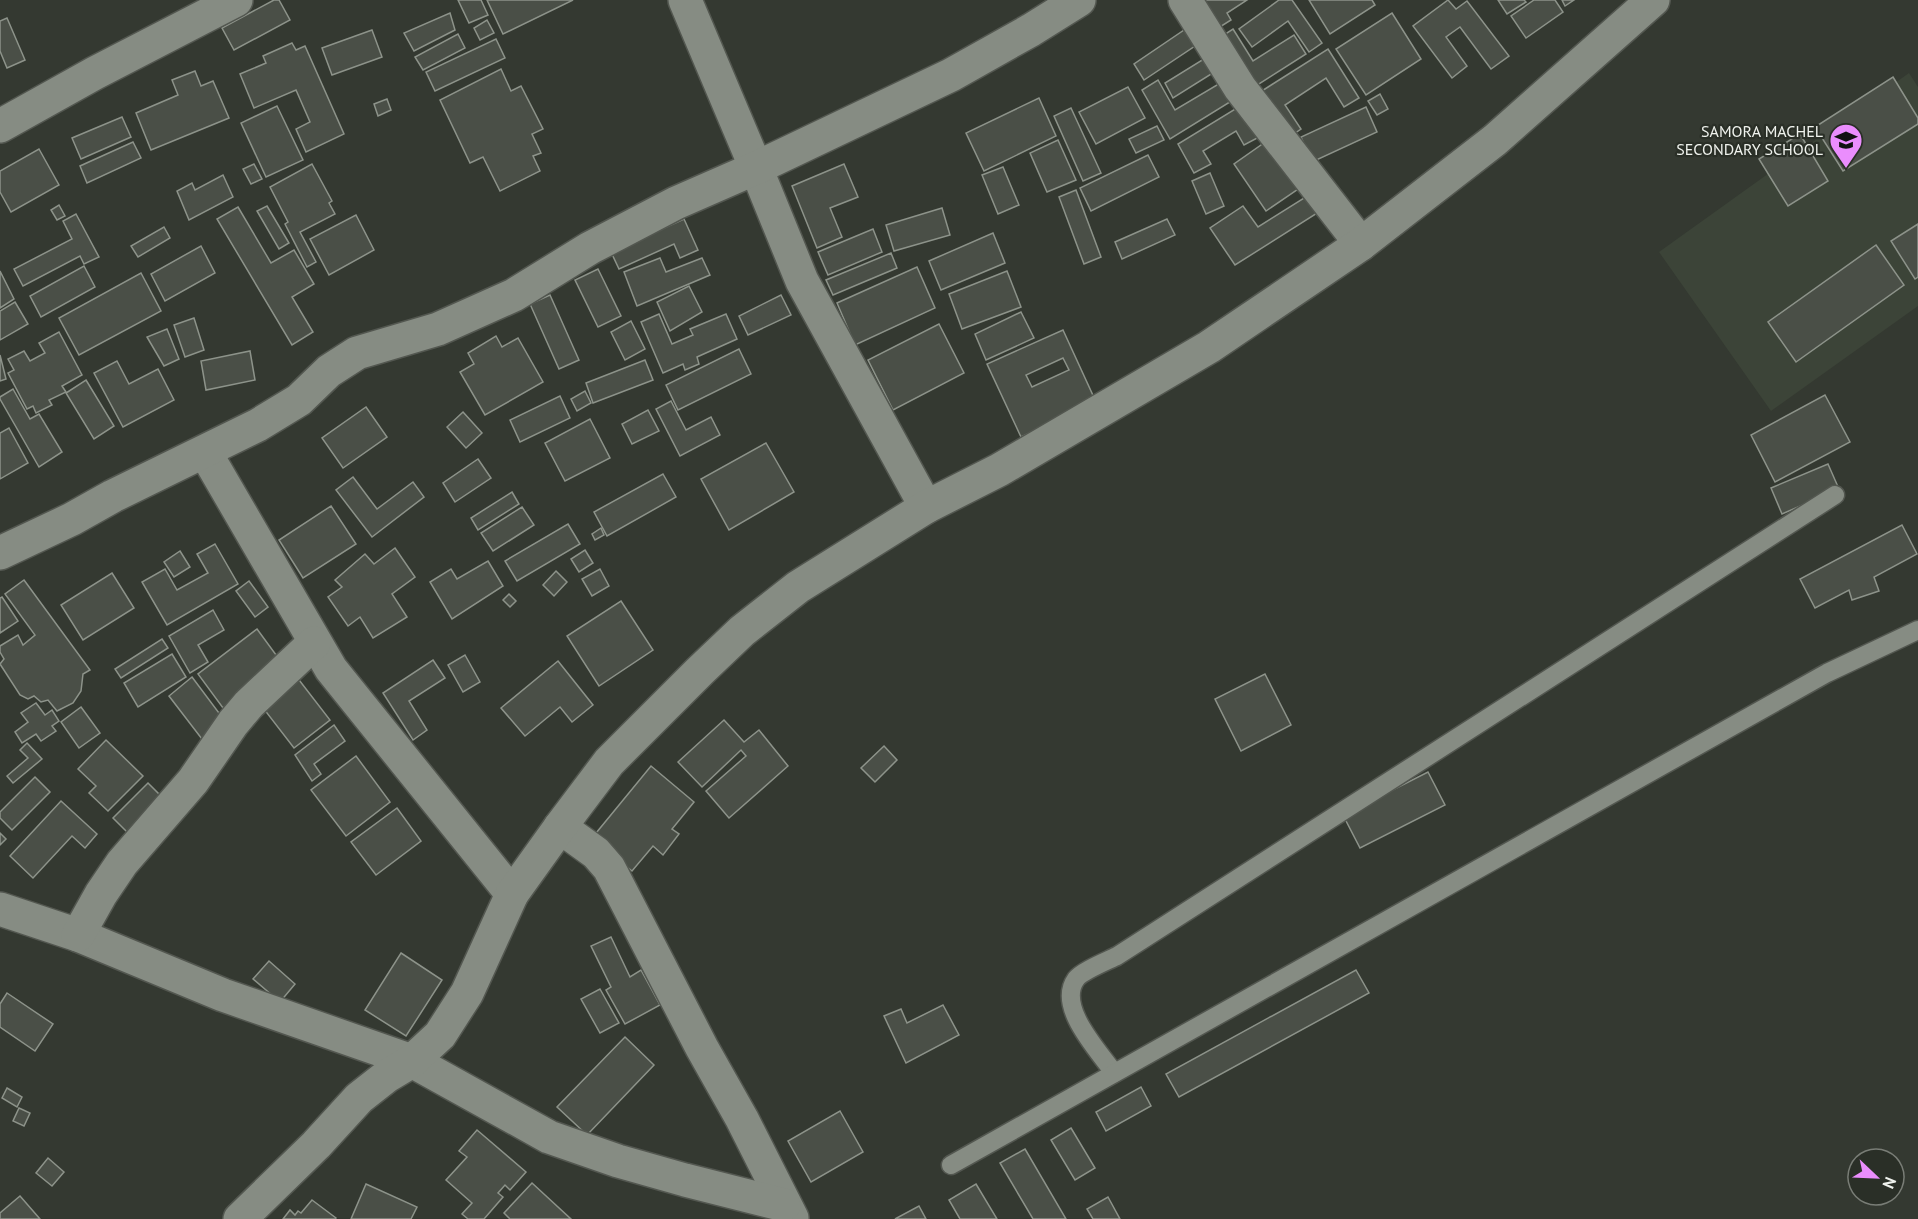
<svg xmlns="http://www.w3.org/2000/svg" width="1918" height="1219" viewBox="0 0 1918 1219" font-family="'PT Sans',sans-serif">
  <rect width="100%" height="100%" fill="#343931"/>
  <polygon fill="#3c4438" points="1909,73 1918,87 1918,306 1771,411 1659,252"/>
  <g fill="#4a4f47" stroke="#8d938a" stroke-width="1.5" fill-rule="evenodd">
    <polygon points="274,0 279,0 290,20 234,50 222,28"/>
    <polygon points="458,0 481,0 488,15 469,23"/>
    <polygon points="487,0 573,0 503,34"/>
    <polygon points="1192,0 1247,0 1227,13 1231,20 1212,32"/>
    <polygon points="1279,0 1292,0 1322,43 1309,52 1288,21 1252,47 1239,29"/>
    <polygon points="1309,0 1372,0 1375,5 1330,34"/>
    <polygon points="1448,0 1456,9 1467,1 1509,56 1491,69 1460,27 1446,37 1467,66 1452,78 1413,26"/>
    <polygon points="1498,0 1524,0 1526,2 1507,14"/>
    <polygon points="1534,0 1555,0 1563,12 1526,38 1511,16"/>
    <polygon points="1562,0 1574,0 1565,6"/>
    <polygon points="450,13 455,30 414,51 404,33"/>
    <polygon points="1392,13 1421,59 1366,95 1336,49"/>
    <polygon points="7,18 25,60 7,68 0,51 0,21"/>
    <polygon points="487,20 494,33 480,40 474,28"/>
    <polygon points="1190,26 1201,42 1144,80 1134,64"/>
    <polygon points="1233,29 1253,61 1294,35 1306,54 1248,91 1216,40"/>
    <polygon points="372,30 382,57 332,75 322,48"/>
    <polygon points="458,34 465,48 423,70 415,57"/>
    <polygon points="496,39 505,58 435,91 426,72"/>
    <polygon points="292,43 296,50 305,46 344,134 306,152 296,129 310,122 296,90 254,108 240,74 266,63 263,56"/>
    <polygon points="1328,49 1359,98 1344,107 1326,78 1285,105 1301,129 1285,140 1257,94"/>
    <polygon points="1207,57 1216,71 1173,98 1165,83"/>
    <polygon points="501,69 511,91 521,86 543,129 532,134 541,153 533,156 540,171 500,191 483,157 470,163 440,100"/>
    <polygon points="195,71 201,86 213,81 229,118 151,150 136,113 178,95 172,80"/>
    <polygon points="1893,77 1918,118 1918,124 1843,171 1815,127"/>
    <polygon points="1227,79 1238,97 1170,139 1142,90 1158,80 1175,110"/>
    <polygon points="1128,87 1145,118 1096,144 1079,112"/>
    <polygon points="1380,94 1388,109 1377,115 1368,101"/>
    <polygon points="1039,98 1056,136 984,171 966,133"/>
    <polygon points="387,99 391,110 378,116 374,104"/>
    <polygon points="1245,103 1263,135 1244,145 1236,131 1203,151 1211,164 1194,173 1178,144"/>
    <polygon points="277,106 303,160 266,177 241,123"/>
    <polygon points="1366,107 1377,132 1312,162 1301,137"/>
    <polygon points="1071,108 1101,173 1083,181 1054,116"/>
    <polygon points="122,117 131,137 81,159 72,138"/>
    <polygon points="1157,126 1164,140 1136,153 1129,139"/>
    <polygon points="1800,134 1828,181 1788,206 1759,159"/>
    <polygon points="1271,138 1304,185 1266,211 1234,164"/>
    <polygon points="1058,140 1076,180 1047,192 1030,153"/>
    <polygon points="133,142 141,158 87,183 80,166"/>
    <polygon points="39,149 59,185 11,212 0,192 0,171"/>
    <polygon points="1148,155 1159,177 1091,211 1080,188"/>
    <polygon points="254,164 262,179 251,184 243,169"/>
    <polygon points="312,164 332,201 329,203 335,214 300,232 316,262 307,267 285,224 288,222 270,187"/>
    <polygon points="844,164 858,197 830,208 842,237 817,248 792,186"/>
    <polygon points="1003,167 1019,205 998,214 982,175"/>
    <polygon points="1210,173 1224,206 1206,214 1192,181"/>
    <polygon points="223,175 233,197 189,220 177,191 192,183 195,190"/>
    <polygon points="1076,190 1101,257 1084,264 1059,197"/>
    <polygon points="1312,193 1322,210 1235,265 1210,228 1243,206 1258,227"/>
    <polygon points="59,205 65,216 57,220 51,210"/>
    <polygon points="267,206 289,243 279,249 257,211"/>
    <polygon points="238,207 271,263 294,250 314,284 292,297 313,332 292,345 217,219"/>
    <polygon points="942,208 950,235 894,251 886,225"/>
    <polygon points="76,214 99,257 84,264 80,256 23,286 14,269 72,239 63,221"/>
    <polygon points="356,215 374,250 329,275 310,239"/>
    <polygon points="684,219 698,250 680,258 674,244 619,269 611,252"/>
    <polygon points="1167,219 1175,235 1122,259 1115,242"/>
    <polygon points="1918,224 1918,277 1915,279 1891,241"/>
    <polygon points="164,227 170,238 138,257 131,246"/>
    <polygon points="873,229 882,252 828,275 818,252"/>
    <polygon points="993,233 1005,263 941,290 929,261"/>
    <polygon points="1876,245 1904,285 1796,362 1768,322"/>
    <polygon points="201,246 215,273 165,301 151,274"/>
    <polygon points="891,253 897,268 833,295 826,280"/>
    <polygon points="660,258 666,272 702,258 710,275 637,306 624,272"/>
    <polygon points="84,266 95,287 41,317 30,296"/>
    <polygon points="917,267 935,308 855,345 837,303"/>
    <polygon points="598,269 621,316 598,327 575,280"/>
    <polygon points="0,271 14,299 0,308"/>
    <polygon points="1007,271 1021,307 962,329 949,294"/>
    <polygon points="141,273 161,311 79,355 59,318"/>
    <polygon points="689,286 702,312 670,331 657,302"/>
    <polygon points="550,295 579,360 559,369 530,304"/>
    <polygon points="781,295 791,315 748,335 739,316"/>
    <polygon points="15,302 28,324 0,340 0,311"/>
    <polygon points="1021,312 1034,338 986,360 975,334"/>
    <polygon points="659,314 672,344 693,335 690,329 726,314 737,339 697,357 699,364 685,370 683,364 663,373 641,322"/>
    <polygon points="194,318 204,350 185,357 174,325"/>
    <polygon points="631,321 645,349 625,360 611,332"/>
    <polygon points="939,324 964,373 893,410 868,360"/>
    <polygon points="167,329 179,359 164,366 147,337"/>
    <path d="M 1063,330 L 1096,402 L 1021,437 L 987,364 ZM 1063,358 L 1069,370 L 1032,387 L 1026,375 Z"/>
    <polygon points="59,332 82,375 62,386 66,392 49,400 52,405 36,413 33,406 27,409 8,373 14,370 8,359 24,351 30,361 45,353 39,343"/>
    <polygon points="496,336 502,347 518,338 543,382 485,415 460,372 474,364 468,353"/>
    <polygon points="739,349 751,374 678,410 666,385"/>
    <polygon points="250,351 255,380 206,390 201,361"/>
    <polygon points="0,355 6,379 0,381"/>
    <polygon points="645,360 653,380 593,403 586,383"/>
    <polygon points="117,361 129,384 158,369 174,400 123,427 94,373"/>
    <polygon points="86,380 114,426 94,439 66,393"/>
    <polygon points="13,389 30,419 39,414 62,452 39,467 0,399 0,397"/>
    <polygon points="585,391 591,403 577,411 571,399"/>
    <polygon points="1825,395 1850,442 1775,482 1751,435"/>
    <polygon points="560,396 570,418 520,442 510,420"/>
    <polygon points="671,401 686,430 711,417 720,435 680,456 656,409"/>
    <polygon points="366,407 387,437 343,468 322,438"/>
    <polygon points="648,410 659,431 632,444 622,424"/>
    <polygon points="463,412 482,433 466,448 447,427"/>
    <polygon points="590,419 610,458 565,481 545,443"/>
    <polygon points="9,428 28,463 0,479 0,433"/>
    <polygon points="766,443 794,492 729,530 701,479"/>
    <polygon points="478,459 491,478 455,502 443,483"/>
    <polygon points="1828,464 1839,489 1782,514 1771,488"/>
    <polygon points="663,474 676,497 607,536 594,512"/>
    <polygon points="353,477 377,509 413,482 424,497 372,537 336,490"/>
    <polygon points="512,492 519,504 478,530 471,518"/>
    <polygon points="331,506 356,544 303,578 279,540"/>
    <polygon points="522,507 534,525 493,551 481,533"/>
    <polygon points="568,524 580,544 517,581 505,561"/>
    <polygon points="1902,525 1917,554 1874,577 1879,591 1852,600 1849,590 1815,608 1800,579"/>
    <polygon points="601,528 604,535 595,540 592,534"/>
    <polygon points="215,544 238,584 167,625 142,582 165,569 177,590 208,573 197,554"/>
    <polygon points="395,548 415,577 392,594 407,617 373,638 360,617 348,626 328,597 342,587 335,580 365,554 374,564"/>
    <polygon points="585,550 593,563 579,572 571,559"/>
    <polygon points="180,551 190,567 174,577 164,562"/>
    <polygon points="488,561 503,586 452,619 430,582 451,569 457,579"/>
    <polygon points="600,569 609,586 592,596 582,579"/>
    <polygon points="556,571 567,582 554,596 543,585"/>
    <polygon points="112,573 134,608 83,640 61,605"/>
    <polygon points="24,580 90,670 83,674 81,691 73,703 57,711 48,700 41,702 34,696 28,699 20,695 0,664 4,659 0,652 0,646 18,635 23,645 35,635 5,594"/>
    <polygon points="249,581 268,607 255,617 236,591"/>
    <polygon points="509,594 516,601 510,607 503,600"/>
    <polygon points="2,597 18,621 0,633 0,598"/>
    <polygon points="621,601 653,650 599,686 567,636"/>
    <polygon points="213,610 224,630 198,645 208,662 190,673 169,636"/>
    <polygon points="257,629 282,663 223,708 198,674"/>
    <polygon points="162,639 168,648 121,678 115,669"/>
    <polygon points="172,654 186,677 138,707 124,683"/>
    <polygon points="465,655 480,682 463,692 448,665"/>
    <polygon points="433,660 445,678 409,701 427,730 413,740 383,693"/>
    <polygon points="558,661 593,705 572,722 560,707 525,736 501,708"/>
    <polygon points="1265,674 1291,725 1241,751 1215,699"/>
    <polygon points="296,676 330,720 294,748 260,704"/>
    <polygon points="192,677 228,725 205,743 169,696"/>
    <polygon points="36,703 45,715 52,710 59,721 52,726 56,731 41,741 36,734 22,743 15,732 28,722 21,713"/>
    <polygon points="81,707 100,733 79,748 61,722"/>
    <polygon points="724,720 744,742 759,730 788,766 729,818 706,791 746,756 741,750 702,787 678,762"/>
    <polygon points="334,725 345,741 314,764 321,774 312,781 295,755"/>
    <polygon points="106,740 143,776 108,811 89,793 96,786 78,769"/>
    <polygon points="27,743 42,759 13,783 7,776 28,758 20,750"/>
    <polygon points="884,746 897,760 875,782 861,768"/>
    <polygon points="356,756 390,802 346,836 311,790"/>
    <polygon points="651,766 694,802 672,829 679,834 663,855 653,846 632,871 592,838"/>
    <polygon points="1428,772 1445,805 1360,848 1343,815"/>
    <polygon points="35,777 50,792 12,830 0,818 0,812"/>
    <polygon points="148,783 162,797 127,832 113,818"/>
    <polygon points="61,801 97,834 85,848 72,836 33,878 10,856"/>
    <polygon points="397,808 421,841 376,875 351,842"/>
    <polygon points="0,833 6,839 0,845"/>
    <polygon points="611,937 630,977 641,970 660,1005 625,1024 606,990 611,987 591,946"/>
    <polygon points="401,953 442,980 406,1036 365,1010"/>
    <polygon points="269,961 295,984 280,1002 253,979"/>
    <polygon points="1356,970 1369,993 1179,1097 1166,1074"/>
    <polygon points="600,989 619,1023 600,1033 581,999"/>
    <polygon points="7,993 53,1024 35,1051 0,1027 0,1004"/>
    <polygon points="943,1005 959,1035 906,1063 884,1016 901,1009 907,1023"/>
    <polygon points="625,1037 654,1065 587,1135 557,1107"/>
    <polygon points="1141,1087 1151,1106 1106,1131 1096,1112"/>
    <polygon points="7,1088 22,1097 17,1107 2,1098"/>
    <polygon points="19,1108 30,1113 24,1126 13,1121"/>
    <polygon points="840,1111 863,1152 811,1182 788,1141"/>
    <polygon points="1071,1128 1095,1168 1075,1180 1051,1140"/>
    <polygon points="477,1130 526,1172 510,1190 505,1185 498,1193 503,1197 484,1219 468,1219 462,1214 472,1203 446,1180 467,1157 459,1151"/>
    <polygon points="1025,1149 1066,1219 1033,1219 1000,1163"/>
    <polygon points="48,1158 64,1172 52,1186 36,1173"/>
    <polygon points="532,1183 571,1219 510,1219 504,1213"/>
    <polygon points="366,1184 417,1207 411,1219 351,1219"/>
    <polygon points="976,1184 997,1219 960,1219 949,1200"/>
    <polygon points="20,1196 40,1219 0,1219 0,1213"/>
    <polygon points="1108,1197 1120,1219 1093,1219 1087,1209"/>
    <polygon points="312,1200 336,1218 335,1219 283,1219 290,1210 295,1215 298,1211 301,1213"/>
    <polygon points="919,1206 926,1219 895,1219"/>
  </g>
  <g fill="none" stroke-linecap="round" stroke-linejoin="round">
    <defs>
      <g id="lane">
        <path d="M 1114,1073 C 1099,1051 1056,1007 1076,979 C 1082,971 1107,961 1117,956 L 1835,495"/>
        <polyline points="951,1165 1827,673 1918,630"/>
      </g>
      <g id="street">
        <polyline points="685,0 756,168 802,281 926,507"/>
        <polyline points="1185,0 1240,88 1361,244"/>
        <polyline points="0,126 95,73 236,0"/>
        <polyline points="205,452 331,669 512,894"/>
        <polyline points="0,553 72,519 113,496 258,425 299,400 329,371 357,353 438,329 514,295 590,248 676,203 756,168 951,75 1031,30 1079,0"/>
        <polyline points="560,827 596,853 609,868 702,1048 742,1119 792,1218"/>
        <polyline points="0,909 78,935 223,995 412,1061 549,1137 618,1161 685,1180 784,1205"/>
        <polyline points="78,935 101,894 122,863 193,781 233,723 249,704 314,643"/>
        <polyline points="240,1219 316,1145 359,1098 387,1076 412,1061 440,1035 467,993 512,894 560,827 609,762 700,671 742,631 798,587 926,507 999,470 1209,347 1361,244 1495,140 1653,0"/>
      </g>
    </defs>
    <use href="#lane" stroke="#535750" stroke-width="21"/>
    <use href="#street" stroke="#535750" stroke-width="36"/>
    <use href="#lane" stroke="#868c83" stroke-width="18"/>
    <use href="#street" stroke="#868c83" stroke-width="33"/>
  </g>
  <defs>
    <symbol id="school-pin" viewBox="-11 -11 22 30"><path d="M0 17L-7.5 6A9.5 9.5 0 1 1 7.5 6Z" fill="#ea8dfd" stroke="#2a2f27"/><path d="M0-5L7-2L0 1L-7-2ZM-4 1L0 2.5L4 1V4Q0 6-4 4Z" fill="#111"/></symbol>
  </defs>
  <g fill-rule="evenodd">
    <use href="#school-pin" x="1827" y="121" width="38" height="52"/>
  </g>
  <g text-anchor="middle" stroke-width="4.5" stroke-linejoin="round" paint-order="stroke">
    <g font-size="16" fill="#eff2ed" stroke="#2a2f27" text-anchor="end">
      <text x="1823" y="137">SAMORA MACHEL<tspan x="1823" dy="18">SECONDARY SCHOOL</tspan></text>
    </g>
  </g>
  <g transform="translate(1876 1177) rotate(113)"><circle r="28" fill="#2a2f27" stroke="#797d76" stroke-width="1.5"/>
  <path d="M0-4.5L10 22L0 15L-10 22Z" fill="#ea8dfd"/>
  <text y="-9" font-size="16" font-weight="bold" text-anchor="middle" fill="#eff2ed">N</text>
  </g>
</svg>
